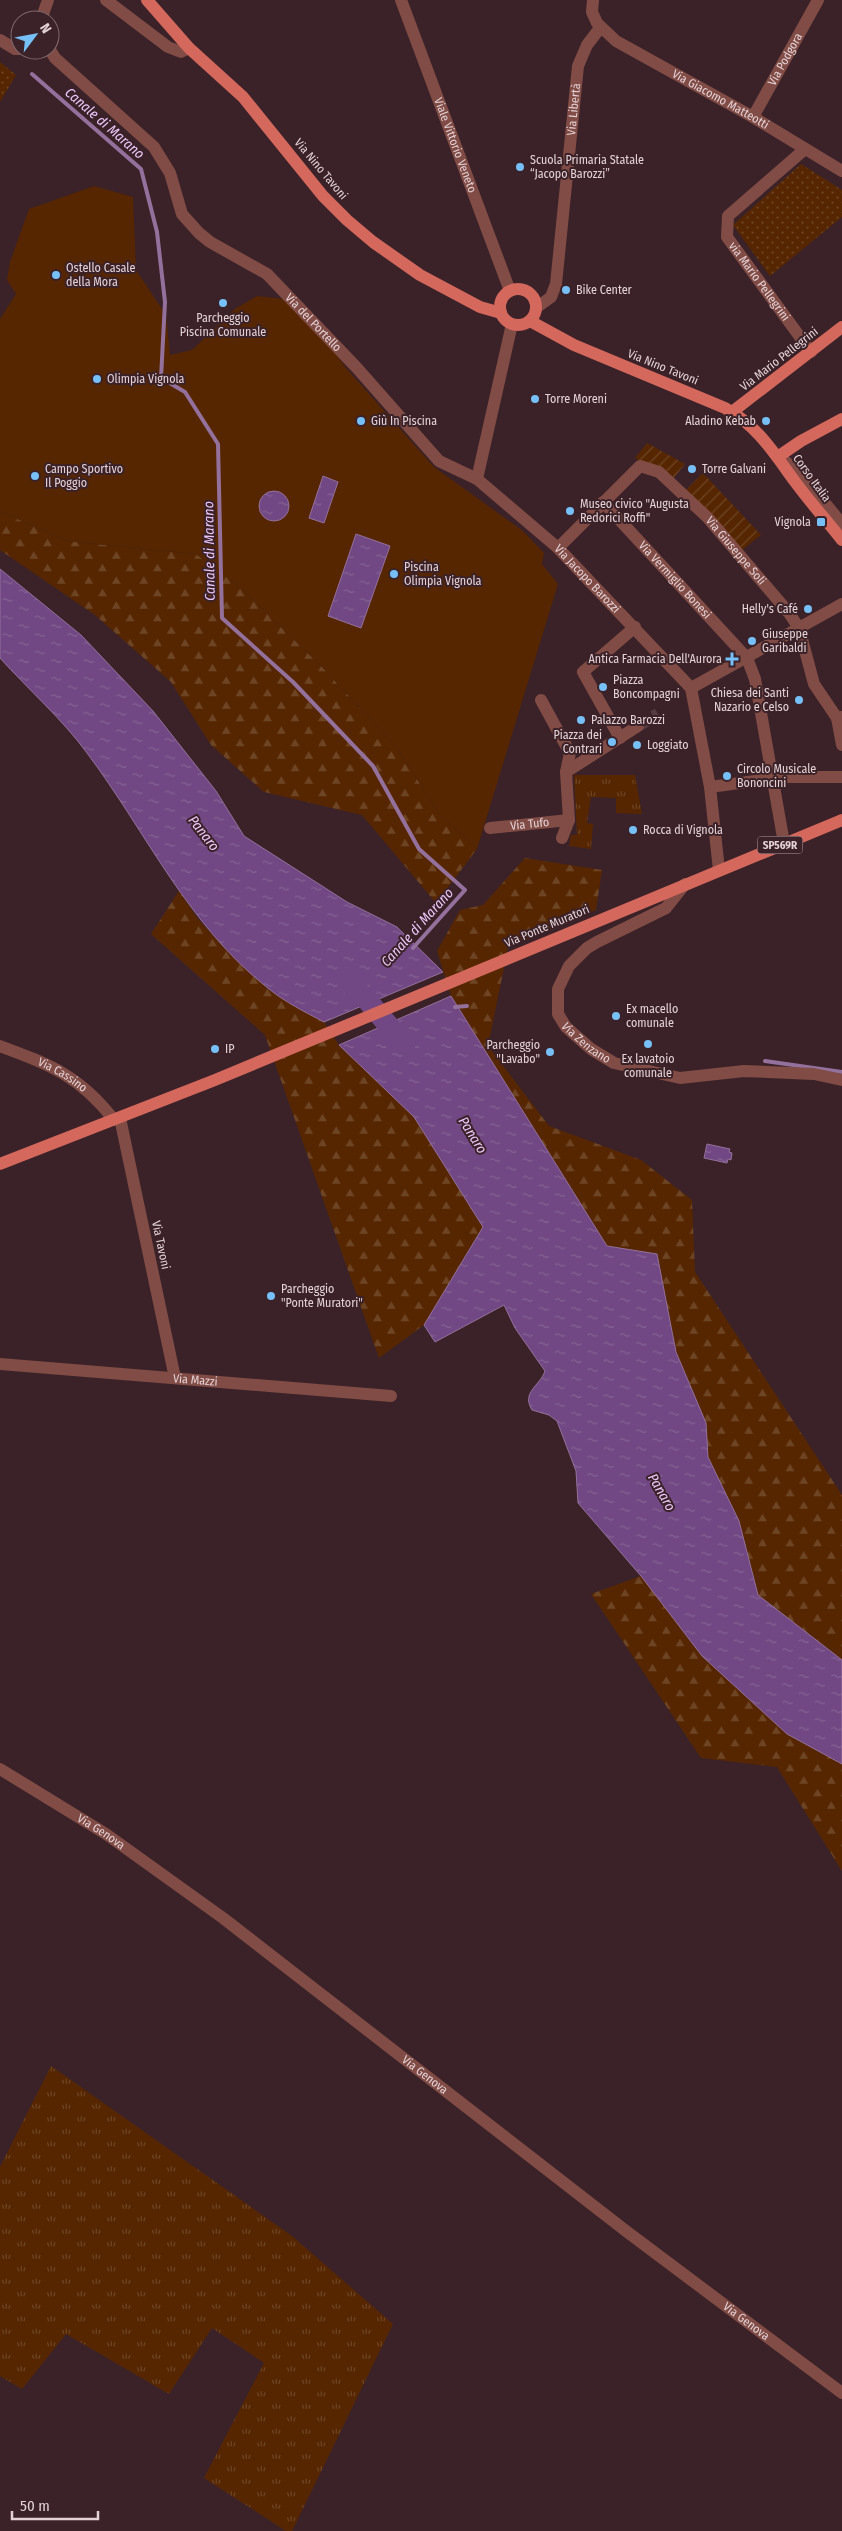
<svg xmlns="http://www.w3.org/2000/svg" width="842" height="2531" viewBox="0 0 842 2531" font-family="'Fira Sans Condensed',sans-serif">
  <defs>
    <pattern id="grass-tufts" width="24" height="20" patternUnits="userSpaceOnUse" patternTransform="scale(1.25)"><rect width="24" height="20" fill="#562600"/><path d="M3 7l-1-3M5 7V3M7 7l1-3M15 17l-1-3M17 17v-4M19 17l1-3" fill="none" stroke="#6e4524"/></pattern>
    <pattern id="forest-firs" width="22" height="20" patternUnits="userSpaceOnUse" patternTransform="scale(1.25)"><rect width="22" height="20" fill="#562600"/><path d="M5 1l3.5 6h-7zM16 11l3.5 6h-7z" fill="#6e4524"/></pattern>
    <pattern id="park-dots" width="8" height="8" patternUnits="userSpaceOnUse" patternTransform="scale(1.25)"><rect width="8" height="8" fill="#562600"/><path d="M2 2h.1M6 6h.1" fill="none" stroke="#6e4524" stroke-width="1.8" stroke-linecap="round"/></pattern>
    <pattern id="garden-furrows" width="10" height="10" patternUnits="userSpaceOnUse" patternTransform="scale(1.25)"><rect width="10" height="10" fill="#562600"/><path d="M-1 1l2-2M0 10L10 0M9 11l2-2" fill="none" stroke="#6e4524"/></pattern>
    <pattern id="water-ripples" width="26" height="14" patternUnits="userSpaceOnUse" patternTransform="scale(1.25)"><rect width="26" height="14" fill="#714883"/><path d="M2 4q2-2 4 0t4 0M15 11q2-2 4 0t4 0" fill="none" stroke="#856294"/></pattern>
  </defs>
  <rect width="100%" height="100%" fill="#3b2228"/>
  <g fill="url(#grass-tufts)">
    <polygon points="574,775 635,775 642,814 616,813 616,798 591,797 587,823 593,824 591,849 569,846 571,835 577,835"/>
    <polygon points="51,2066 292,2236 393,2324 292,2531 286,2531 204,2478 264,2363 212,2328 169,2394 66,2334 22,2389 0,2376 0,2167"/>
  </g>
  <g fill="url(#forest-firs)">
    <polygon points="0,511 66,541 196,554 241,588 323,668 397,748 440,815 477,849 436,903 362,815 264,792 211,745 171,682 95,615 0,550"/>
    <polygon points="525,858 602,870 596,910 508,948 488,1046 549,1126 641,1160 692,1200 695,1272 842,1495 842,1660 758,1595 739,1521 708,1457 706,1423 676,1352 657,1254 607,1246 451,996 437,951 460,910 483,905"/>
    <polygon points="179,891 198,919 230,954 269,990 324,1022 339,1045 414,1117 483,1227 424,1325 379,1358 265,1035 151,934"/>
    <polygon points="641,1576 702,1656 787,1734 842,1764 842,1871 777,1767 701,1758 591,1594"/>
  </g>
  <g fill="url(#park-dots)">
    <polygon points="0,62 16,75 0,102"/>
    <polygon points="801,164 842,190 842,217 770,276 733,225"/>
  </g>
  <g fill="url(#garden-furrows)">
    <polygon points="647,443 685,464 673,479 635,458"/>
    <polygon points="703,473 761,535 742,550 685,491"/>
  </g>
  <polygon fill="#562600" points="94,186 133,197 136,270 166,315 170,355 192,350 235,309 257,296 283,299 330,346 346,368 434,467 523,531 544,553 542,564 558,584 477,849 440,815 397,748 323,668 241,588 196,554 66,541 0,511 0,319 16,294 7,280 10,262 29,209"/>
  <g fill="url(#water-ripples)" stroke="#94719c">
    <polygon points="323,476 338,482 324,523 309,518"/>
    <circle cx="274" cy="506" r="15"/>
    <polygon points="356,534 390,546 361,628 328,616"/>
    <path d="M 0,569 L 81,635 L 153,711 L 216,791 L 244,836 L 347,902 L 397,927 L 443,972 L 324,1022 C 305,1012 285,1002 269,989 C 188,926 147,833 87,753 C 64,721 27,688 0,658 Z"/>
    <path d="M 451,996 L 607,1246 L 657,1254 L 676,1352 L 706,1423 L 708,1457 L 739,1521 L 758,1595 L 842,1660 L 842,1764 L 787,1734 L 702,1656 L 641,1576 L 578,1503 L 576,1471 L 557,1421 L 549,1415 L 532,1410 C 521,1392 540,1386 545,1371 L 515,1328 L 504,1305 L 435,1342 L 424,1325 L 483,1227 L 414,1117 L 339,1045 Z"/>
    <polygon points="707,1144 730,1149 729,1152 732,1153 731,1160 728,1159 727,1163 704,1158"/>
  </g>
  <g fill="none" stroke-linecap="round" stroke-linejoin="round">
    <g stroke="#94719c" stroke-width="4">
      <polyline points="32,74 141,169 157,232 165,302 161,378 185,392 218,444 222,618 293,682 373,766 419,849 465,890 413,948"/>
      <polyline points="455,1007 467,1006"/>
      <polyline points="765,1061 842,1072"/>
    </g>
    <polyline stroke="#714883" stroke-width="21" points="349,983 367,1000 405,1045"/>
    <polyline stroke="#543c42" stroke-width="12" stroke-dasharray="12 6" stroke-linecap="butt" points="638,726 658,714"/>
    <g stroke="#804c45" stroke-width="12">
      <polyline points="106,0 168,47 181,52 189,48"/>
      <path id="s1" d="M 401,0 L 510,291"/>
      <path id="s2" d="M 593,0 L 592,12 L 597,23 L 616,41 L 753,117 L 842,171"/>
      <polyline points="41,20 48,0"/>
      <polyline points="50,33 53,40 50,47"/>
      <polyline points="0,40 15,49 20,49"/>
      <polyline points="35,50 40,52 47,50"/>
      <path id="s3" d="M 50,50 L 55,58 L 154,147 L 170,173 L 182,214 L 199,233 L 210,242 L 267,274 L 357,368 L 439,461 L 477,479 L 558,548 L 691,688"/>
      <path id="s4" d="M 753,117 L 818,0"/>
      <path id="s5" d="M 805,149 L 728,216 L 727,237 L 811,352"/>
      <path id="s6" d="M 536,308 L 551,297 L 556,284 L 578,66 L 587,45 L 600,28"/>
      <polyline points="779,456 803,476 842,524"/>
      <polyline points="477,479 512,324"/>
      <path id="s7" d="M 603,502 L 747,658 L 755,679 L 784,843"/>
      <path id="s8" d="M 558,548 L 640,466 L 659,472 L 708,518 L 789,613 L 799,628 L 814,684 L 837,718"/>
      <polyline points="691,688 710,787 719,870"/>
      <polyline points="691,688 842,604"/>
      <polyline points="541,700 570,753 566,772 569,820 562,838"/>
      <polyline points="842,717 837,718 842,745"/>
      <polyline points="620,738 583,672 635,627"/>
      <polyline points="566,772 638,726"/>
      <polyline points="710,787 785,777 842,777"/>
      <path id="s9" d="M 490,828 L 569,820"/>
      <path id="s10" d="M 685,884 L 666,908 L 597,942 L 587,948 L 569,966 L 558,989 L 558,1014 L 566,1027 L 591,1049 L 614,1063 L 680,1078 L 744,1071 L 814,1074 L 842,1080"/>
      <path id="s11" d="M 0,1046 C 51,1065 80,1076 114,1120"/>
      <polyline points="120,1118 175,1378"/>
      <path id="s12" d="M 0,1364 L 391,1396"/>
      <path id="s13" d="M 0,1769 L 106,1834 L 223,1918 L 626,2231 L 842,2393"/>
    </g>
    <g stroke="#d4685c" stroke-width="12">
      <polyline points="147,0 189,48 243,97 323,196 347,220 373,242 420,275 480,307 501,313"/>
      <circle cx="518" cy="307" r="18"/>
      <path d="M 530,321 L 574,345 L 725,408 C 759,427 773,452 796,483 C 810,502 827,521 842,540"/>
      <polyline points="732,412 842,327"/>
      <polyline points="779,456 801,441 842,419"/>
      <polyline points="0,1164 215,1080 842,820"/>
    </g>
  </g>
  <g fill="#77bff7" stroke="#3b2228" stroke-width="2">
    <circle cx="520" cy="167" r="5"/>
    <circle cx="56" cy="275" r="5"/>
    <circle cx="566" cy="290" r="5"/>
    <circle cx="223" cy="303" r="5"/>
    <circle cx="97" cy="379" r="5"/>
    <circle cx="535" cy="399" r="5"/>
    <circle cx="361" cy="421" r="5"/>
    <circle cx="766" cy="421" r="5"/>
    <circle cx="692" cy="469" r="5"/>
    <circle cx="35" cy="476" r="5"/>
    <circle cx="570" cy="511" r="5"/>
    <rect x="816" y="517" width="10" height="10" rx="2.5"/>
    <circle cx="394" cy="574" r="5"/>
    <circle cx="808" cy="609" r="5"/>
    <circle cx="752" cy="641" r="5"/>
    <path d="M729.5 651.5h5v5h5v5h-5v5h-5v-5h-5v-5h5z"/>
    <circle cx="603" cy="687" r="5"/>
    <circle cx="799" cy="700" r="5"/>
    <circle cx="581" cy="720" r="5"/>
    <circle cx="612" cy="742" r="5"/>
    <circle cx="637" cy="745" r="5"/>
    <circle cx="727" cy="776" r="5"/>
    <circle cx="633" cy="830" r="5"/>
    <circle cx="616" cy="1016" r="5"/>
    <circle cx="648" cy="1044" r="5"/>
    <circle cx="215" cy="1049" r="5"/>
    <circle cx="550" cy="1052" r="5"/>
    <circle cx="271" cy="1296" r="5"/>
  </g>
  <g text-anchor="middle" stroke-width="4" stroke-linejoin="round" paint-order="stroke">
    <rect fill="#3b2228" stroke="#b19da2" stroke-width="1" x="757.5" y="836.5" width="45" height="17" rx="4"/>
    <g font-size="11" font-weight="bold" fill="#e4d2d6">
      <text x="780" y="849">SP569R</text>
    </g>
    <g font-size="12" fill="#e4d2d6" stroke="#3b2228">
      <text dy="4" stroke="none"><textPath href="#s4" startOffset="66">Via Podgora</textPath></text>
      <text dy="4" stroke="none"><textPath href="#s2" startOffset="170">Via Giacomo Matteotti</textPath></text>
      <text dy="4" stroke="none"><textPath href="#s6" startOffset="208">Via Libertà</textPath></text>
      <text dy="4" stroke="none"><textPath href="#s1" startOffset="155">Viale Vittorio Veneto</textPath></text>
      <text transform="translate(321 169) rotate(50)" y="4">Via Nino Tavoni</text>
      <text dy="4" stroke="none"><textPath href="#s5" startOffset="178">via Mario Pellegrini</textPath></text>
      <text dy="4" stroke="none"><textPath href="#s3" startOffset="388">Via del Portello</textPath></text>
      <text transform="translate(779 359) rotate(-38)" y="4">Via Mario Pellegrini</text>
      <text transform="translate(663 367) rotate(22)" y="4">Via Nino Tavoni</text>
      <text transform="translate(812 478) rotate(54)" y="4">Corso Italia</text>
      <text dy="4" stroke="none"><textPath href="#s8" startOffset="246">Via Giuseppe Soli</textPath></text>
      <text dy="4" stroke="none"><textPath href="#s3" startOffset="766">Via Jacopo Barozzi</textPath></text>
      <text dy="4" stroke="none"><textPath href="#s7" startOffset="106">Via Vermiglio Bonesi</textPath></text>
      <text dy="4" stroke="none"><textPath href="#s9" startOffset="40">Via Tufo</textPath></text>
      <text transform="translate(547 926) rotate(-23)" y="4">Via Ponte Muratori</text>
      <text dy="4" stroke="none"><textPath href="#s10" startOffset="236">Via Zenzano</textPath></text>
      <text dy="4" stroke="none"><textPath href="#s11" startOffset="69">Via Cassino</textPath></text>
      <text transform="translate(161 1245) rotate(78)" y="4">Via Tavoni</text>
      <text dy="4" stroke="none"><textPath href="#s12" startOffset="196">Via Mazzi</textPath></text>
      <text dy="4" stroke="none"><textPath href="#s13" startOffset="119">Via Genova</textPath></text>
      <text dy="4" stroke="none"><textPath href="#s13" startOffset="524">Via Genova</textPath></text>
      <text dy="4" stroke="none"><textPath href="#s13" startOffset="929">Via Genova</textPath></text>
    </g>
    <g font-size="12" fill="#e4d2d6" stroke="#3b2228" text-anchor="start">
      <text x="530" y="164">Scuola Primaria Statale<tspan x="530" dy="14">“Jacopo Barozzi”</tspan></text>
      <text x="66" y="272">Ostello Casale<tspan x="66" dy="14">della Mora</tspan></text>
      <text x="576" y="294">Bike Center</text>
      <text x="223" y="322" text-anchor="middle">Parcheggio<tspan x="223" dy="14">Piscina Comunale</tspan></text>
      <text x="107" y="383">Olimpia Vignola</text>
      <text x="545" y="403">Torre Moreni</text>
      <text x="371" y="425">Giù In Piscina</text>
      <text x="756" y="425" text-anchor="end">Aladino Kebab</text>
      <text x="45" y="473">Campo Sportivo<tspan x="45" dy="14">Il Poggio</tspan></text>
      <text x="702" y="473">Torre Galvani</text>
      <text x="580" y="508">Museo civico "Augusta<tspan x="580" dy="14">Redorici Roffi"</tspan></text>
      <text x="811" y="526" text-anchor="end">Vignola</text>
      <text x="404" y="571">Piscina<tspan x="404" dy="14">Olimpia Vignola</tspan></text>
      <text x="798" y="613" text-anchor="end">Helly's Café</text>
      <text x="762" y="638">Giuseppe<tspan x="762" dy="14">Garibaldi</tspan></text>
      <text x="722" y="663" text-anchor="end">Antica Farmacia Dell'Aurora</text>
      <text x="613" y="684">Piazza<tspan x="613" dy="14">Boncompagni</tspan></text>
      <text x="789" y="697" text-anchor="end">Chiesa dei Santi<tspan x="789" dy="14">Nazario e Celso</tspan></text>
      <text x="591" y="724">Palazzo Barozzi</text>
      <text x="602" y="739" text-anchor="end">Piazza dei<tspan x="602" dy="14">Contrari</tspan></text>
      <text x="647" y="749">Loggiato</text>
      <text x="737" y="773">Circolo Musicale<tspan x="737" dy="14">Bononcini</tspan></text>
      <text x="643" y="834">Rocca di Vignola</text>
      <text x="626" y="1013">Ex macello<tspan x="626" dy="14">comunale</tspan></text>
      <text x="540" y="1049" text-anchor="end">Parcheggio<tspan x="540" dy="14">"Lavabo"</tspan></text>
      <text x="225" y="1053">IP</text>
      <text x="648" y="1063" text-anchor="middle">Ex lavatoio<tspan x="648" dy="14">comunale</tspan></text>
      <text x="281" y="1293">Parcheggio<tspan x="281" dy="14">"Ponte Muratori"</tspan></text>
    </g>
    <g font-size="14" font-style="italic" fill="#ebc7fb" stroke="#3b2228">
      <text transform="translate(105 123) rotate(41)" y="5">Canale di Marano</text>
      <text transform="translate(209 551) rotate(-91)" y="5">Canale di Marano</text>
      <text transform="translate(204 833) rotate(52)" y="5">Panaro</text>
      <text transform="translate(417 927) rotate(-48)" y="5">Canale di Marano</text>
      <text transform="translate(473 1135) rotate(58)" y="5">Panaro</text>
      <text transform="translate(662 1492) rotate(60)" y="5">Panaro</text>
    </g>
  </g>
  <g transform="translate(35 35) rotate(58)"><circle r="24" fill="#3b2228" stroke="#7f686e"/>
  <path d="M0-4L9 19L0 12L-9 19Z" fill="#77bff7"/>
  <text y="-8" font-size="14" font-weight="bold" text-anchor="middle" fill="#e4d2d6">N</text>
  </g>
  <path d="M12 2511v8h86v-8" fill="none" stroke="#e4d2d6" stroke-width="2.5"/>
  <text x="20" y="2511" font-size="15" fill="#e4d2d6" stroke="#3b2228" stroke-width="4" paint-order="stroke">50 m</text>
</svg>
